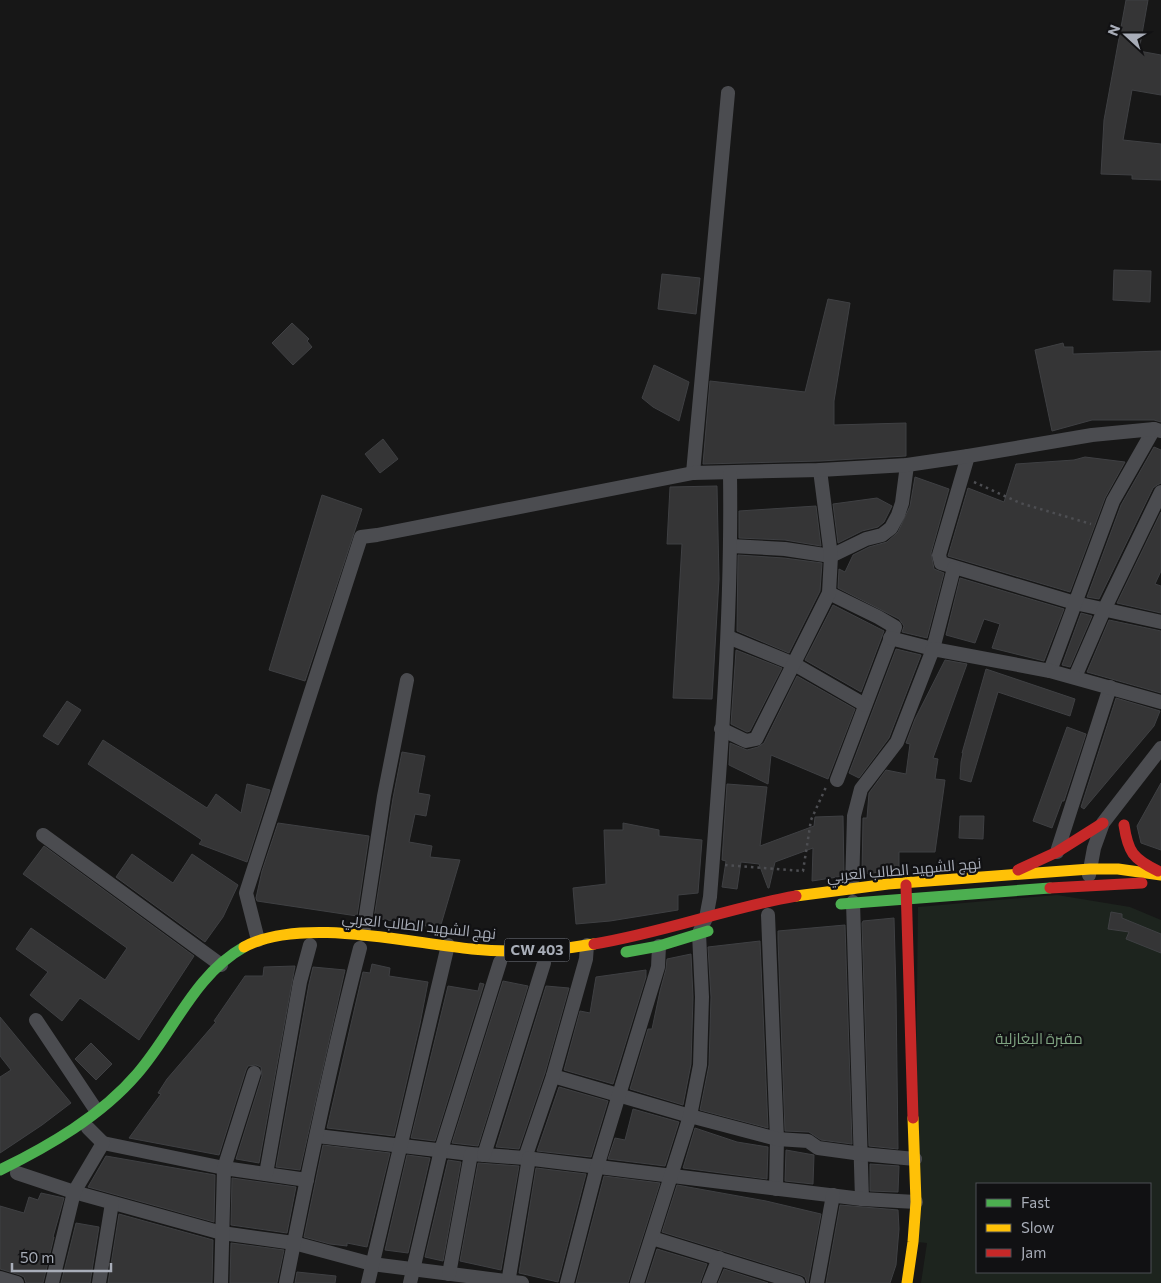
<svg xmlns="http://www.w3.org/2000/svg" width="1161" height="1283" viewBox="0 0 1161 1283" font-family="Commissioner,Cairo,sans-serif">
  <rect width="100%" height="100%" fill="#171717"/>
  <path fill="#1d241e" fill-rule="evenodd" d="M 1057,895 L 1130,907 L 1161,920 L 1161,1283 L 921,1283 L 927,1243 L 918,1242 L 915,1159 L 918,907 ZM 977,1184 L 1150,1184 L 1150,1272 L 977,1272 Z"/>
  <g fill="#353536" stroke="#3f4043">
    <polygon points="1126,0 1148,0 1139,51 1161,55 1161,95 1132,90 1123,140 1161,144 1161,180 1132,179 1132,175 1101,174 1104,120"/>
    <polygon points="1114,270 1151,271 1150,302 1113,300"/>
    <polygon points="662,274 700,278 696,314 658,309"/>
    <polygon points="828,299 850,303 834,401 834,425 906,423 906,456 820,461 703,464 710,381 805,392"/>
    <polygon points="292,323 309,339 307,341 312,347 293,365 272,343"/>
    <polygon points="1063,343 1064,347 1073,347 1073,354 1161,351 1161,422 1154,420 1092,420 1052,431 1035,350"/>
    <polygon points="654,365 689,382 679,421 653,407 642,398"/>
    <polygon points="383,439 398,459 380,473 365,454"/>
    <polygon points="1154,447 1161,450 1161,483 1157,485 1153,488 1099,599 1087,597 1121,505"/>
    <polygon points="1085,457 1125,462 1105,498 1070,592 948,556 968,488 1004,502 1016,464 1074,460"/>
    <polygon points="915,477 949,489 931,553 934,569 944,573 927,638 902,632 904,626 899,619 838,588 839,569 845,572 853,555 869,547 887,542 898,532 910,506"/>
    <polygon points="717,486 719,579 712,699 673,698 682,544 667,544 670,487"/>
    <polygon points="322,495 362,509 305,681 269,670"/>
    <polygon points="877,498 892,506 884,522 878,527 862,531 838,543 833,504"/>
    <polygon points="816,506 821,546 785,540 739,538 739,511"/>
    <polygon points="1161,512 1161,571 1155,584 1161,586 1161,613 1117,603"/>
    <polygon points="738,555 784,558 822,563 820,591 789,653 737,631"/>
    <polygon points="960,578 1064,609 1044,661 992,648 1000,624 984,619 975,643 946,635"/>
    <polygon points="833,605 884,631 861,692 805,660"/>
    <polygon points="1081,613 1092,616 1070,667 1062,665"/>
    <polygon points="1109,620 1161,631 1161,693 1087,672"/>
    <polygon points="896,649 921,655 889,738 859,778 849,773"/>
    <polygon points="736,650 782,668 750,731 747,732 731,724"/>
    <polygon points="945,660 967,664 933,758 938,759 935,779 945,780 935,852 899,852 899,870 862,874 863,818 867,818 869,793 886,770 906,774 910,744 906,743 915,719"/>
    <polygon points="986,669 1075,699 1070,716 998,692 971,782 960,779 961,762 963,753 962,753"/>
    <polygon points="797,676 855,709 828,779 771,755 768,784 729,765 730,743 747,750 758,747 764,743"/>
    <polygon points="1116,698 1160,711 1154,726 1084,809 1081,807"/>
    <polygon points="67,701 81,710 58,745 43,736"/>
    <polygon points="1067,727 1086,734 1064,801 1062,801 1052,828 1033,821"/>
    <polygon points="103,740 207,808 216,794 241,813 247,784 270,790 247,862 199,844 202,840 88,764"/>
    <polygon points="402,752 425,756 418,793 430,795 426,816 415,814 409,842 432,846 430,857 460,860 440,928 374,918 393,798"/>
    <polygon points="1161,783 1161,850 1141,843 1137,826"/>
    <polygon points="727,784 767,787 760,846 814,826 815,817 843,816 844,876 812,881 813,848 775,862 769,888 768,888 759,864 741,862 737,889 722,887 726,861 722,860"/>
    <polygon points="960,816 984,816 983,839 959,838"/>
    <polygon points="278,823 369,836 357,916 257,901 256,898 262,871"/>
    <polygon points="623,823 659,830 659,836 702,840 698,893 678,895 678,910 610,921 576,924 573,888 606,884 604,830 623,830"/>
    <polygon points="44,846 194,956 139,1040 80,998 62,1021 30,995 48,972 16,949 31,928 105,980 127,948 23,874"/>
    <polygon points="132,854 173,883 192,854 238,885 223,917 205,942 116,877"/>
    <polygon points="1111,912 1122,914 1122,918 1161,934 1161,953 1126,939 1129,932 1108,929"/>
    <polygon points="894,918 896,992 898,1149 869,1146 862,923 863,921"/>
    <polygon points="845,925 852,1144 821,1140 809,1132 785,1131 778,939 778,931"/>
    <polygon points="760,941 768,1128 700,1110 709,1065 711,997 708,947"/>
    <polygon points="691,954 693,997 691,1064 683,1105 630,1089 648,1029 652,1029 660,991 666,969 667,959"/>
    <polygon points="372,964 390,968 389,976 428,982 420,1024 394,1136 327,1128 363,972 370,973"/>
    <polygon points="295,966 259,1163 236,1159 262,1076 261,1067 256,1065 248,1066 246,1070 219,1155 129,1138 161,1094 158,1093 167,1079 216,1022 214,1021 245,976 263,976 264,967"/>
    <polygon points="313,967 345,970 300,1170 276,1167 309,984"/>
    <polygon points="646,970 646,977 613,1084 564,1070 580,1011 590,1013 596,977"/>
    <polygon points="503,981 528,986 478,1146 452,1143"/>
    <polygon points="480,983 484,984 435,1141 411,1138 448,986 478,991"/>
    <polygon points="546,986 569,988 545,1073 519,1149 496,1147"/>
    <polygon points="0,1017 71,1103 42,1125 0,1153 0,1077 11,1070 0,1056"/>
    <polygon points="91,1043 112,1064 96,1080 75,1059"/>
    <polygon points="559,1087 608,1101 591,1157 537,1151"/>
    <polygon points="633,1109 679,1122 665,1166 608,1159 615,1138 625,1140"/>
    <polygon points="695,1128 737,1142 768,1147 767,1179 683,1168"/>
    <polygon points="323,1145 390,1153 367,1247 347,1243 347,1246 330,1244 304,1237"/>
    <polygon points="786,1150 814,1155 813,1184 785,1181"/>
    <polygon points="407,1155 430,1158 408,1253 385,1250"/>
    <polygon points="106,1156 215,1175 214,1222 88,1187"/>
    <polygon points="448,1160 461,1162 443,1261 425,1257"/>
    <polygon points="478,1163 519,1166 501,1270 460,1261"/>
    <polygon points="870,1164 899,1166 898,1192 870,1191"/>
    <polygon points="536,1168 586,1174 558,1282 519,1273"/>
    <polygon points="604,1176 660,1183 628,1283 576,1283"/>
    <polygon points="232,1178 296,1187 287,1233 231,1225"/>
    <polygon points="677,1185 766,1201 821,1214 808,1283 807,1283 805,1277 801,1275 662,1232"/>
    <polygon points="41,1193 64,1198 53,1237 54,1237 43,1283 26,1283 24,1277 20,1275 0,1269 0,1206 24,1213 29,1197 38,1200"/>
    <polygon points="840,1205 898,1210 899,1229 896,1265 890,1283 826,1283"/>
    <polygon points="119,1214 213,1240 212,1283 108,1283"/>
    <polygon points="76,1223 99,1227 90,1283 61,1283"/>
    <polygon points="231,1243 284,1250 277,1283 230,1283"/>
    <polygon points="657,1249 707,1264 700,1283 646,1283"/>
    <polygon points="724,1269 768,1283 718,1283"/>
    <polygon points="297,1272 336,1276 335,1283 295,1283"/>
  </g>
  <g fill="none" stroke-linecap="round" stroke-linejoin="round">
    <g stroke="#4d4e52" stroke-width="2.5" stroke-dasharray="2.5 4" stroke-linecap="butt">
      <polyline points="974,482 1020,503 1091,524"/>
      <polyline points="725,865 803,871 811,820 826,787"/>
    </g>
    <g stroke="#4b4c50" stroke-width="14">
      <polyline points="968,456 939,555 941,563 1075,603 1161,622"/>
      <polyline points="693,473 728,93"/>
      <polyline points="731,546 785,549 831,556 866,539 882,535 891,528 898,515 902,503 907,465"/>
      <polyline points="829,593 878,617 895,627 837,780"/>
      <polyline points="728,637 794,664 865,705"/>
      <polyline points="890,638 933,649 954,568"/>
      <polyline points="1050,671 1113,501 1154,429"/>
      <polyline points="1075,677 1104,610 1161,492"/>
      <polyline points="721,729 746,741 756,739 829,593 831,556 820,470"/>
      <polyline points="43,835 221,965"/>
      <polyline points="1057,852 1110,687"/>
      <polyline points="1089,875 1094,848 1103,823 1161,748"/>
      <polyline points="852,888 854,816 861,789 897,742 933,649 1050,671 1161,702"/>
      <polyline points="853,902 862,1199"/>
      <polyline points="768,915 777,1139 776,1189"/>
      <polyline points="363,934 384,796 407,680"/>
      <polyline points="258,940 246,893 361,537 377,535 693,473 820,470 907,465 968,456 1092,435 1154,429 1161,431"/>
      <polyline points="36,1020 96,1110"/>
      <polyline points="553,1076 690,1116 777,1139 808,1141 818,1148 862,1154 915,1159"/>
      <polyline points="317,1136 471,1154 525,1158 862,1199 916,1202"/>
      <polyline points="103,1143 224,1168 307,1180"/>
      <polyline points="484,1155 544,963"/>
      <polyline points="525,1158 553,1076 586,959 587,945"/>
      <polyline points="17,1173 74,1192 222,1233 294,1243 372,1264 522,1283"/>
      <polyline points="266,1174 300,982 310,945"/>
      <polyline points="652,1238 798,1283"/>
      <polyline points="449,1274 471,1154"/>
      <polyline points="0,1278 17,1283"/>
      <polyline points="52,1283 74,1192 103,1143 88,1128"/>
      <polyline points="99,1283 112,1203"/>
      <polyline points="221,1283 224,1168 254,1073"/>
      <path d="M 286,1283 C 308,1171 331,1059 360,948"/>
      <polyline points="368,1283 448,945"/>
      <polyline points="410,1283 441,1150 500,962"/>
      <polyline points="508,1283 529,1158"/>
      <polyline points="567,1283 597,1167 658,967 659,946"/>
      <path d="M 637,1283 L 690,1116 L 700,1065 L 702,997 L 699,933 L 706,918 L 710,897 C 721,756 732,615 730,474"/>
      <polyline points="709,1283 719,1258"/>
      <polyline points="817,1283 833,1195"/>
    </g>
    <g stroke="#4caf50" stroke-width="11">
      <polyline points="841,904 1050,888"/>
      <polyline points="626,952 659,946 708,931"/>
      <path d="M 0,1170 C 49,1146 101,1116 137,1074 C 173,1033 194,975 244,947"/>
    </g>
    <g stroke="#ffc107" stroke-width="11">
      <polyline points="796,896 888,884 1090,869 1118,869 1161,875"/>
      <path d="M 244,947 C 301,916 408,943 472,949 C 513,953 554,951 594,944"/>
      <polyline points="907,1283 913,1242 916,1202 913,1118"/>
    </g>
    <g stroke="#c62828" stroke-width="11">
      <path d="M 1124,825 C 1128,852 1133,859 1158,871"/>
      <polyline points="1018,870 1057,852 1103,823"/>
      <polyline points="906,885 913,1118"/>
      <polyline points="1050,888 1142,883"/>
      <path d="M 594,944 C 662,933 728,908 796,896"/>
    </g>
  </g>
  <g text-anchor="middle" stroke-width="4.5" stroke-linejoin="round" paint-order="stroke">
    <rect fill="#111113" stroke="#7b7e86" stroke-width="1" x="504.5" y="938.5" width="65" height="23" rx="4"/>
    <g font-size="14" font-weight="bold" fill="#a8adb8">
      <text x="537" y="955">CW 403</text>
    </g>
    <g font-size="15" fill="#a8adb8" stroke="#111113">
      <text transform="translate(904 870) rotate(-5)" y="5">نهج الشهيد الطالب العربي</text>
      <text transform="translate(419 926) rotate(6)" y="5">نهج الشهيد الطالب العربي</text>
    </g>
    <g font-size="15" fill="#7fa381" stroke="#111113">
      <text x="1039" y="1044">مقبرة البغازلية</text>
    </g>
  </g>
  <rect x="976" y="1183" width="175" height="90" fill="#111113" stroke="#4d4f55"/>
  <rect x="986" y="1199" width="25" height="8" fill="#4caf50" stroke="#4d4f55"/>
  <text x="1021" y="1208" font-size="15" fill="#a8adb8">Fast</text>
  <rect x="986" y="1224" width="25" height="8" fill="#ffc107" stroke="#4d4f55"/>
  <text x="1021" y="1233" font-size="15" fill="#a8adb8">Slow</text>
  <rect x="986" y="1249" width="25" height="8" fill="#c62828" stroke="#4d4f55"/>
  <text x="1021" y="1258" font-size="15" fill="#a8adb8">Jam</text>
  <g transform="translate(1126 35) rotate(291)" stroke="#111113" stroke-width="4" paint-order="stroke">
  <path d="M0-4L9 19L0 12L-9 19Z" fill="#a8adb8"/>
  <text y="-8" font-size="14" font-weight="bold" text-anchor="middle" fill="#a8adb8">N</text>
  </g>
  <path d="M12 1263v8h99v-8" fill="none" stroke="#a8adb8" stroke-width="2.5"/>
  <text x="20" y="1263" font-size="15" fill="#a8adb8" stroke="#111113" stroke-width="4" paint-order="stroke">50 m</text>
</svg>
